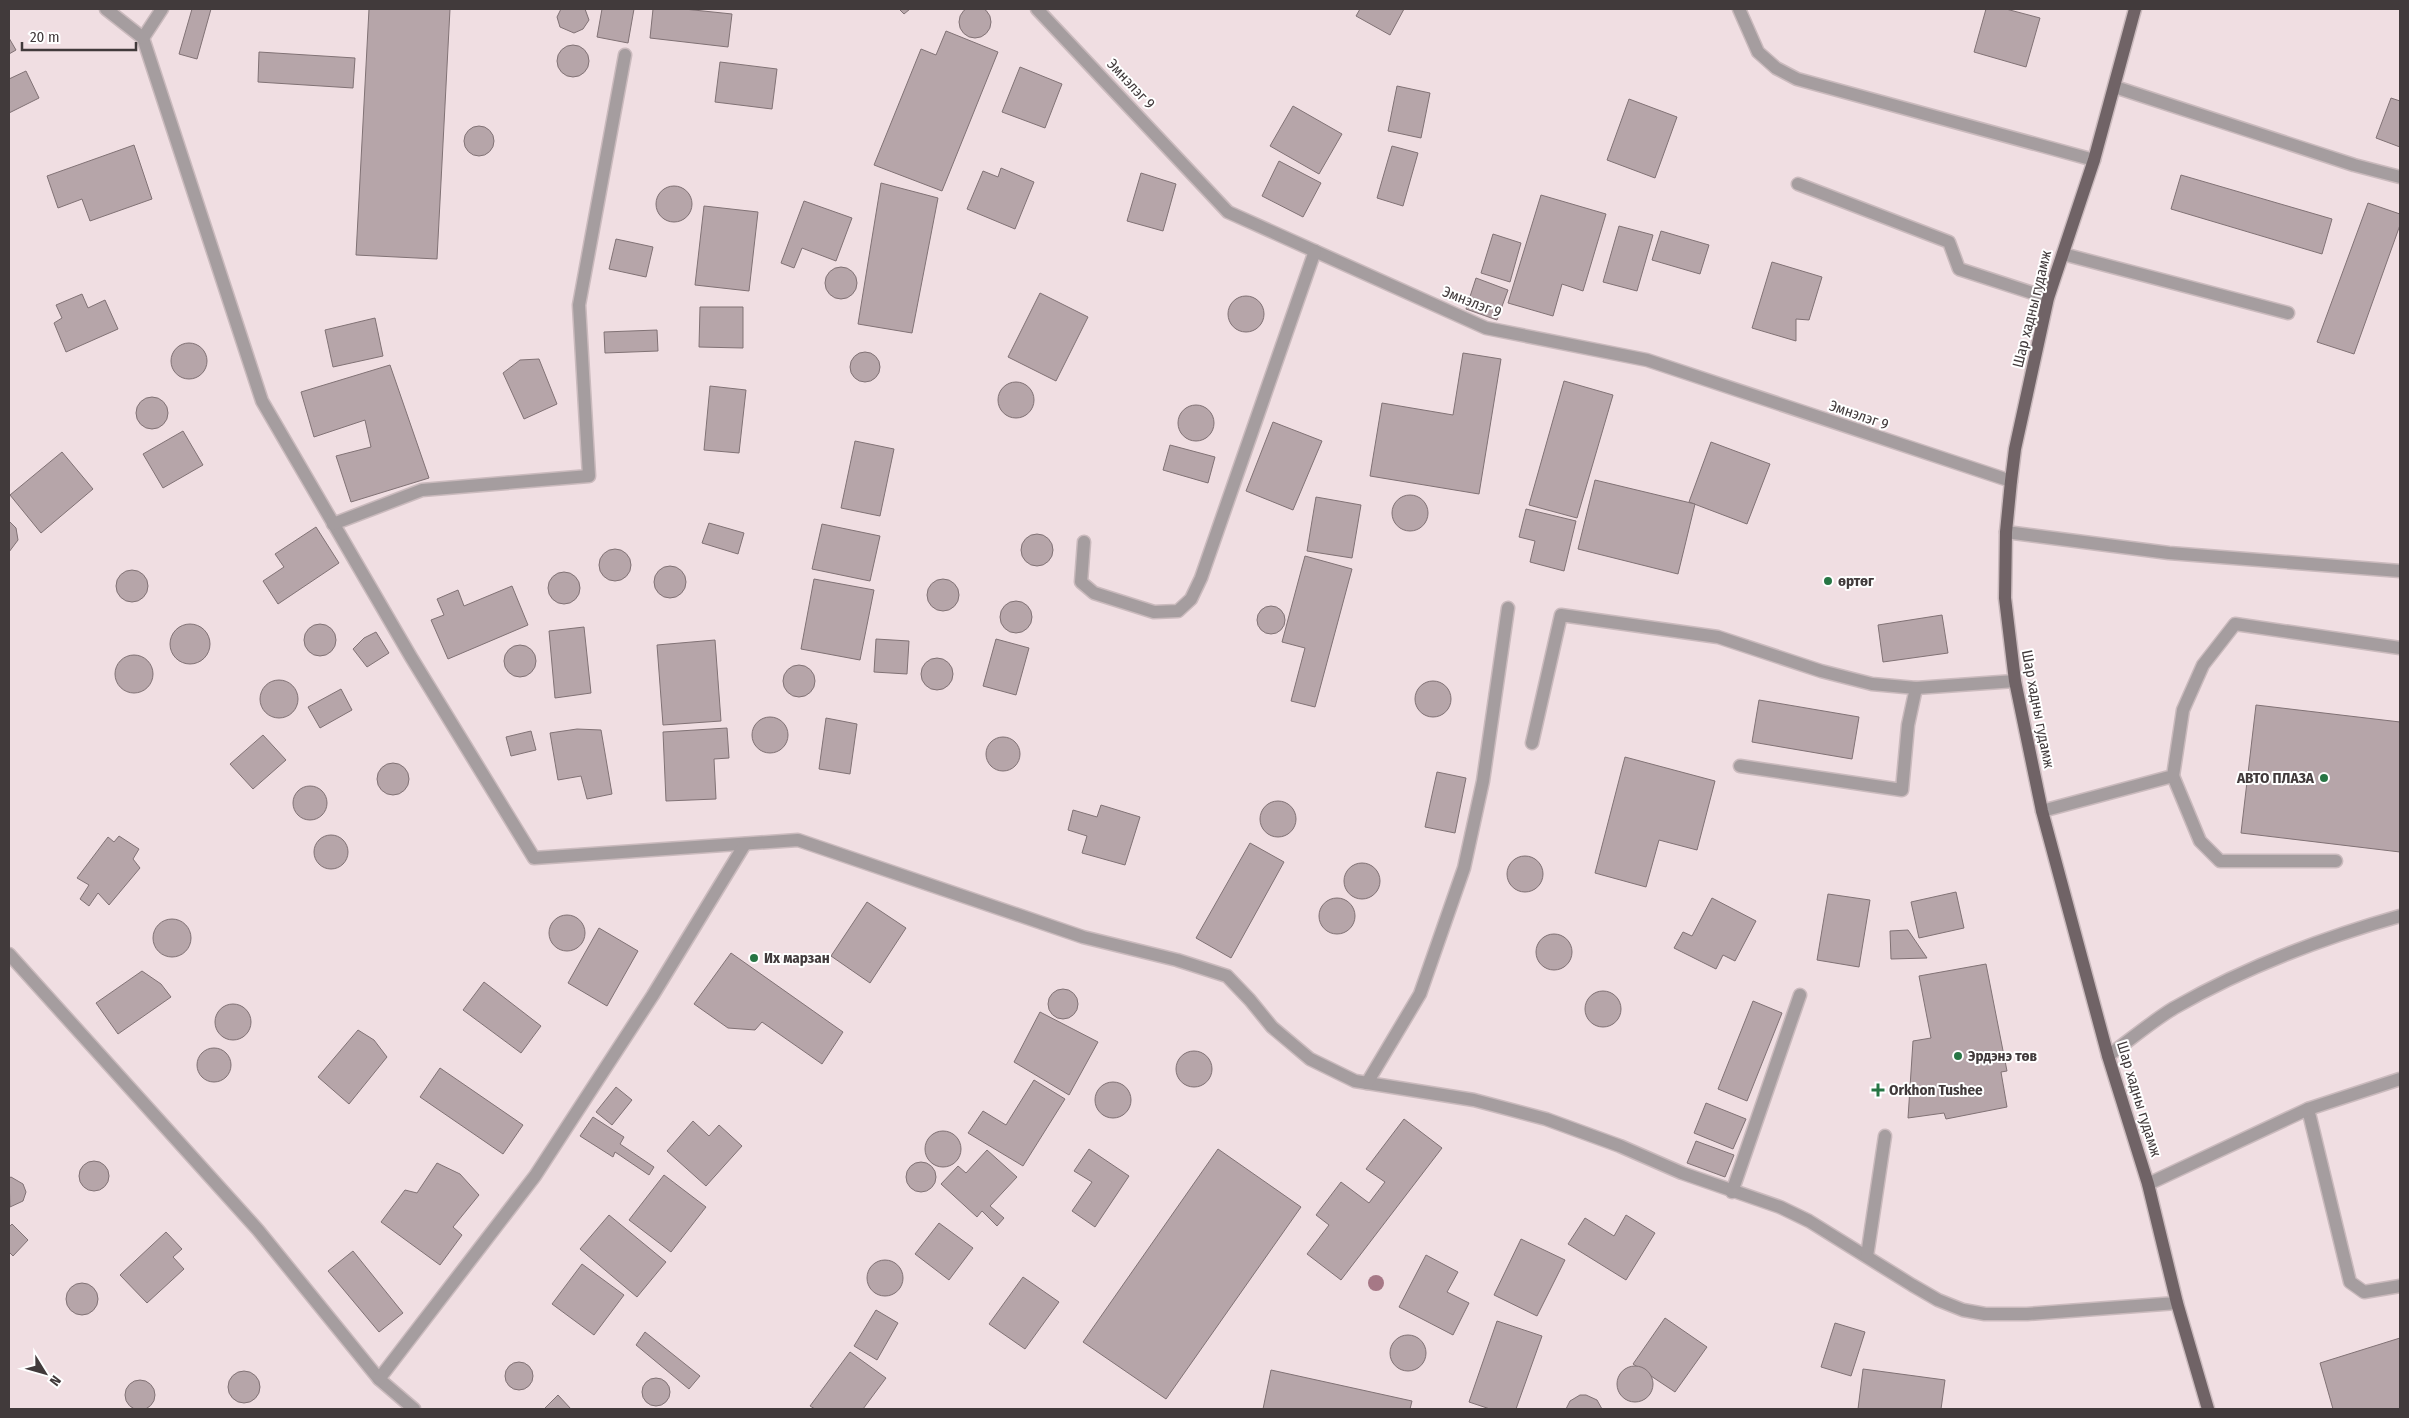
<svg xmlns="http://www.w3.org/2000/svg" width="2409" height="1418" viewBox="0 0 2409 1418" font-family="'Fira Sans Condensed',sans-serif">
  <rect width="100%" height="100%" fill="#f0dee2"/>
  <g fill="#b6a5a9" stroke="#817275">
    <circle cx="975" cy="22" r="16"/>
    <polygon points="192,9 211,9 197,59 179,54"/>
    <polygon points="369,9 450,9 437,259 356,255"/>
    <polygon points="561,9 585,9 589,20 583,29 574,33 560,27 557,17"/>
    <polygon points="602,9 634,9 628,43 597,37"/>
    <polygon points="653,9 684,9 732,14 728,47 650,38"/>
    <polygon points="899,9 910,9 904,14"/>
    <polygon points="1360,9 1404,9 1390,35 1356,16"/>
    <polygon points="1986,9 2006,9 2040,18 2026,67 1974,52"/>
    <polygon points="946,31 998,52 942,191 874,165 921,49 936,55"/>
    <polygon points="9,38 16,50 9,54"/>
    <circle cx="573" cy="61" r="16"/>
    <polygon points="259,52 355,58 353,88 258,82"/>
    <polygon points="720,62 777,69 772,109 715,102"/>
    <polygon points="1020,67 1062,84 1045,128 1002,112"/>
    <polygon points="26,71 39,98 9,113 9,79"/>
    <polygon points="1397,86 1430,93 1421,138 1388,131"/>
    <polygon points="2391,98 2400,101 2400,147 2376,138"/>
    <polygon points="1629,99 1677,117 1655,178 1607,160"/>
    <polygon points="1293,106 1342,134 1319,174 1270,146"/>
    <circle cx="479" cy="141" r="15"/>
    <polygon points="134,145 152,199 90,221 82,199 58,208 47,176"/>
    <polygon points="1392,146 1418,153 1403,206 1377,198"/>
    <polygon points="1279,161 1321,183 1303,217 1262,196"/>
    <polygon points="1001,168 1034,182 1015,229 967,209 983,171 998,177"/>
    <polygon points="1141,173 1176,184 1163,231 1127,221"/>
    <polygon points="2181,175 2332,219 2322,254 2171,209"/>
    <polygon points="881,183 938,198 912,333 858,324"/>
    <circle cx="674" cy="204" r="18"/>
    <polygon points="1541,195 1606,214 1583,291 1562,284 1553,316 1508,303"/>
    <polygon points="804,201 852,218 836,261 802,248 794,268 781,263"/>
    <polygon points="2368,203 2400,214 2400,225 2354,354 2317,342"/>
    <polygon points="704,206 758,212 749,291 695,285"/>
    <polygon points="1619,226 1653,235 1637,291 1603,282"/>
    <polygon points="1661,231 1709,245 1700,274 1652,260"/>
    <polygon points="1493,234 1521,243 1510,282 1481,273"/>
    <polygon points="616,239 653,247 646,277 609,269"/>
    <polygon points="1772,262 1822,277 1809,320 1796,319 1796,341 1752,328"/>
    <circle cx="841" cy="283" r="16"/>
    <polygon points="1476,278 1508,290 1497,320 1466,309"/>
    <polygon points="1040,293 1088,317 1056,381 1008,357"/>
    <polygon points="82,294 88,308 105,300 118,329 66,352 54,323 62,318 56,305"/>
    <circle cx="1246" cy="314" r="18"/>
    <polygon points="700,307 743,307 743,348 699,347"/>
    <polygon points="375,318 383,356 333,367 325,330"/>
    <polygon points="657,330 658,351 605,353 604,332"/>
    <circle cx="189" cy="361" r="18"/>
    <circle cx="865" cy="367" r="15"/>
    <polygon points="1463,353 1501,359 1479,494 1370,476 1382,403 1453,415"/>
    <polygon points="539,359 557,404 524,419 503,373 520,360"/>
    <polygon points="390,365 429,478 351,502 336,456 371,447 365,420 314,437 301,392"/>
    <polygon points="1564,381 1613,395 1577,518 1529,505"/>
    <circle cx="1016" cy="400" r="18"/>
    <polygon points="710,386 746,390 739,453 704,450"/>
    <circle cx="152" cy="413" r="16"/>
    <circle cx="1196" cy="423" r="18"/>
    <polygon points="1273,422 1322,441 1293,510 1246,491"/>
    <polygon points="183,431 203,465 163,488 143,454"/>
    <polygon points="855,441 894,449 880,516 841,508"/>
    <polygon points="1711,442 1770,464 1747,524 1689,502"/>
    <polygon points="1170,445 1215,457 1208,483 1163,470"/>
    <polygon points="62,452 93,489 41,533 10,495"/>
    <polygon points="1595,480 1695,504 1678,574 1578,549"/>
    <circle cx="1410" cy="513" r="18"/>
    <polygon points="1316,497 1361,505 1352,558 1307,551"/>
    <polygon points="1526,509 1576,521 1564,571 1530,562 1535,541 1519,537"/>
    <polygon points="9,521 16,528 18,540 9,552"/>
    <polygon points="709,523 744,533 738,554 702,543"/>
    <polygon points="822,524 880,536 870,581 812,569"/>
    <polygon points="316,527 339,563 278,604 263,581 284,567 275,554"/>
    <circle cx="1037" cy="550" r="16"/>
    <circle cx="615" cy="565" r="16"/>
    <polygon points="1305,556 1352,569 1315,707 1291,701 1305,648 1282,642"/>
    <circle cx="670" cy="582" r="16"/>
    <circle cx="132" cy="586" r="16"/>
    <circle cx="564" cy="588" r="16"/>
    <circle cx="943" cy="595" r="16"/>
    <polygon points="814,579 874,590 860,660 801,649"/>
    <polygon points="512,586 528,625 448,659 431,620 444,615 437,599 458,590 464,606"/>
    <circle cx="1016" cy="617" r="16"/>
    <circle cx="1271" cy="620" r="14"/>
    <polygon points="1942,615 1948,653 1883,662 1878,625"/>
    <circle cx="320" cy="640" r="16"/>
    <circle cx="190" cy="644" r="20"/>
    <polygon points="584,627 591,693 555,698 549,631"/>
    <polygon points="376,632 389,653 367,667 353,649 364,638"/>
    <polygon points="876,639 909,641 907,674 874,672"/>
    <polygon points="996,639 1029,648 1016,695 983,686"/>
    <polygon points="715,640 721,721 663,725 657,645"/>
    <circle cx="520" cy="661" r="16"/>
    <circle cx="134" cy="674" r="19"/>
    <circle cx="937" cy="674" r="16"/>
    <circle cx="799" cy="681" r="16"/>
    <circle cx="279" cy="699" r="19"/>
    <circle cx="1433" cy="699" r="18"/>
    <polygon points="341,689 352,710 320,728 308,707"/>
    <polygon points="1759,700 1859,717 1852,759 1752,742"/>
    <polygon points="2256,705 2400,722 2400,852 2241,833"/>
    <circle cx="770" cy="735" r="18"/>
    <polygon points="826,718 857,724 850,774 819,769"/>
    <polygon points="727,728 729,758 714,759 716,799 666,801 663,732"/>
    <polygon points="577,729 601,730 612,794 587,799 581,776 558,780 550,733"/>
    <polygon points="531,731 536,750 511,756 506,737"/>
    <polygon points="263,735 286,760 253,789 230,764"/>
    <circle cx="1003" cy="754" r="17"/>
    <polygon points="1625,757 1715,781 1697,850 1659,840 1646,887 1595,873"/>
    <circle cx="393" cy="779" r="16"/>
    <polygon points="1437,772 1466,778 1455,833 1425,827"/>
    <circle cx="310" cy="803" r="17"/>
    <circle cx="1278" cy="819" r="18"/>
    <polygon points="1101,805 1140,817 1125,865 1082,853 1087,836 1068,830 1073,810 1097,817"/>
    <circle cx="331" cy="852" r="17"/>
    <polygon points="119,836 139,849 133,859 140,868 109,905 98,893 89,906 80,899 89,885 77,878 108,837 114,842"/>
    <polygon points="1250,843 1284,862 1231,958 1196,938"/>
    <circle cx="1525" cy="874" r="18"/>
    <circle cx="1362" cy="881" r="18"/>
    <polygon points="1956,892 1964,928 1919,938 1911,902"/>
    <polygon points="1828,894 1870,900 1859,967 1817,960"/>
    <circle cx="1337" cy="916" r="18"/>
    <polygon points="1712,898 1756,921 1735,961 1723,955 1716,969 1674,948 1683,932 1692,936"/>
    <polygon points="867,902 906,928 870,983 831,956"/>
    <circle cx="567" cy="933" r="18"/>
    <circle cx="172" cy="938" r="19"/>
    <polygon points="599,928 638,951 607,1006 568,983"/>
    <polygon points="1908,930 1927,958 1891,959 1890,931"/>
    <circle cx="1554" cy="952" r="18"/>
    <polygon points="731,953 843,1032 822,1064 762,1022 755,1030 728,1028 694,1004"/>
    <polygon points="1986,964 2007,1071 2001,1072 2007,1107 1946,1119 1944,1113 1908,1118 1913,1041 1931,1038 1919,976"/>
    <polygon points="142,971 161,984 171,997 118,1034 96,1003"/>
    <polygon points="484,982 541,1026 521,1053 463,1010"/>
    <circle cx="1063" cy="1004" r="15"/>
    <circle cx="1603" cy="1009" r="18"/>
    <polygon points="1753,1001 1782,1013 1747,1101 1718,1089"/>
    <circle cx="233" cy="1022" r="18"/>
    <polygon points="1040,1012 1098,1042 1069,1095 1014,1062"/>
    <polygon points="358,1030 374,1040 387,1057 349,1104 318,1077"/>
    <circle cx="214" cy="1065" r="17"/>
    <circle cx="1194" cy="1069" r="18"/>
    <polygon points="440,1068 523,1125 503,1154 420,1097"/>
    <polygon points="1034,1080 1065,1099 1023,1166 968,1133 983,1111 1006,1125"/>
    <circle cx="1113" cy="1100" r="18"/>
    <polygon points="616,1087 632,1100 612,1125 596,1112"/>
    <polygon points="1706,1103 1746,1119 1733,1149 1694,1133"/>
    <polygon points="593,1117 624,1137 620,1144 654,1167 649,1175 615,1152 613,1157 580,1136"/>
    <polygon points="1404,1119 1442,1148 1341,1280 1307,1254 1329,1225 1316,1215 1341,1182 1369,1203 1385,1182 1366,1169"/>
    <polygon points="693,1121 709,1136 719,1125 742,1146 706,1186 667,1151"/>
    <circle cx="943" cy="1149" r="18"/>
    <polygon points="1696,1141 1734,1155 1725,1177 1687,1163"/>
    <polygon points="1089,1149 1129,1176 1095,1227 1072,1211 1092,1182 1074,1171"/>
    <polygon points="1218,1149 1301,1207 1166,1399 1083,1342"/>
    <polygon points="987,1150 1017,1177 990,1206 1004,1218 997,1226 982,1211 977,1217 941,1184 958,1166 966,1173"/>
    <circle cx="94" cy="1176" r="15"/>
    <circle cx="921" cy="1177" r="15"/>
    <polygon points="437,1163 460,1174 479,1195 453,1227 462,1235 440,1265 381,1222 405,1190 417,1193"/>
    <polygon points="664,1175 706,1207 671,1252 629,1220"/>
    <polygon points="11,1177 23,1184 26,1192 23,1201 10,1207 9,1178"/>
    <polygon points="609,1215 666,1262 637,1297 580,1249"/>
    <polygon points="1626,1215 1655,1233 1626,1280 1568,1244 1585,1218 1614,1236"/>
    <polygon points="939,1223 973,1248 949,1280 915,1254"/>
    <polygon points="12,1224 28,1240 13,1256 9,1252 9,1227"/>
    <polygon points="166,1232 182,1249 173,1257 184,1269 147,1303 120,1275"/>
    <polygon points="1521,1239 1565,1260 1537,1316 1494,1295"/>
    <polygon points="353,1251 403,1313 379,1332 328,1271"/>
    <polygon points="1426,1255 1458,1272 1447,1292 1469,1303 1453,1335 1399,1307"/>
    <circle cx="885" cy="1278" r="18"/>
    <polygon points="582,1264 624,1295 594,1335 552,1304"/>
    <polygon points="1023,1277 1059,1302 1025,1349 989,1324"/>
    <circle cx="82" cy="1299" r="16"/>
    <polygon points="876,1310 898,1323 877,1360 854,1346"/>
    <polygon points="1665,1318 1707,1347 1675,1392 1633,1364"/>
    <polygon points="1497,1321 1542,1336 1516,1409 1490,1409 1469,1402"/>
    <polygon points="1835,1323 1865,1332 1851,1376 1821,1367"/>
    <polygon points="645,1332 700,1376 689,1389 636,1345"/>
    <circle cx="1408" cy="1353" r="18"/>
    <polygon points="2400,1338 2400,1409 2333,1409 2320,1363"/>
    <polygon points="850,1352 886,1378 863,1409 815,1409 810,1406"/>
    <circle cx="519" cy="1376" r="14"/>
    <circle cx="1635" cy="1384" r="18"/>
    <polygon points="1863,1369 1945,1380 1941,1409 1858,1409"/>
    <polygon points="1271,1370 1412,1401 1410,1409 1263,1409"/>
    <circle cx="244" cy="1387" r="16"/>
    <circle cx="656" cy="1392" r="14"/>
    <circle cx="140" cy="1395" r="15"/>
    <polygon points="558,1395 571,1409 544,1409"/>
    <polygon points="1580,1395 1586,1395 1597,1400 1602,1409 1566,1409 1570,1401"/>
  </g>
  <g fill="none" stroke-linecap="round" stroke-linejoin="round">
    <defs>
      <g id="minor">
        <polyline points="106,9 143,38 262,401 411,657 534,858 798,840 1083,937 1177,960 1227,976 1250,1000 1272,1027 1310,1059 1355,1081 1474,1100 1546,1119 1620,1146 1682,1173 1780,1207 1809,1221 1912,1285 1938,1300 1963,1310 1985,1314 2027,1314 2177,1303"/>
        <polyline points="1037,9 1228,212 1486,328 1647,360 2011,481"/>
        <polyline points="1739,9 1758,52 1776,68 1797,79 2094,160"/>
        <polyline points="143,38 162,9"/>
        <polyline points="2115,87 2354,165 2400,177"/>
        <polyline points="1798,184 1949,242 1959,269 2048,298"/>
        <polyline points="2063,254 2288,313"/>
        <polyline points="333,524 422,490 589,476 579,305 625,55"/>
        <polyline points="2006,532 2169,553 2400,571"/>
        <polyline points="1084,542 1081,582 1094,593 1154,612 1178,611 1191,599 1201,578 1315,251"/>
        <polyline points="1532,743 1561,615 1718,637 1821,671 1872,684 1916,688 2015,681"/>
        <polyline points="1740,766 1902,790 1908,725 1916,688"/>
        <polyline points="2173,776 2200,841 2220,861 2336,861"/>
        <polyline points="2042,811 2173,776 2183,710 2203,665 2235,624 2400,648"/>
        <polyline points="9,954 258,1230 379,1379 414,1409"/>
        <path d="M 2108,1056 C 2130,1040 2151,1022 2174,1008 C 2244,968 2322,938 2400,916"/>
        <polyline points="1367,1083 1420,994 1464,868 1483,781 1508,608"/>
        <polyline points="2308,1109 2350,1282 2364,1292 2400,1286"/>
        <polyline points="2148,1184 2308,1109 2400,1079"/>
        <polyline points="1732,1192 1800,995"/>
        <polyline points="1867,1256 1885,1136"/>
        <polyline points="379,1379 535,1176 653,995 745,844"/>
      </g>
      <polyline id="major" points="2135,9 2094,160 2048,298 2015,449 2011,481 2006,532 2005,598 2015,681 2042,811 2108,1056 2148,1184 2177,1303 2208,1409"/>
    </defs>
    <use href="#minor" stroke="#cababd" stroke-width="15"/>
    <use href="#major" stroke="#cababd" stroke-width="15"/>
    <use href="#minor" stroke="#a59d9f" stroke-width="12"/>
    <use href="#major" stroke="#706366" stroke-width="12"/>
  </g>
  <circle fill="#a67886" cx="1376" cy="1283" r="8"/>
  <g fill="#277544" stroke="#fff" stroke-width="2">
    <circle cx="1828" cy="581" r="5"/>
    <circle cx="2324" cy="778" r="5"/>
    <circle cx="754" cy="958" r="5"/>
    <circle cx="1958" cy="1056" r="5"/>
    <path d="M1875.5 1082.5h5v5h5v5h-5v5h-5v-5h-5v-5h5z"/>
  </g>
  <g text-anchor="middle" stroke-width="4" stroke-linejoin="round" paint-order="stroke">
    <g font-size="15" fill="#413a3b" stroke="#fff">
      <text transform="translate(1131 84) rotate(47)" y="5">Эмнэлэг 9</text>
      <text transform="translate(1472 302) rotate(21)" y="5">Эмнэлэг 9</text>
      <text transform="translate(2032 309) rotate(-76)" y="5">Шар хадны гудамж</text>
      <text transform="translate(1859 415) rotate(19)" y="5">Эмнэлэг 9</text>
      <text transform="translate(2038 709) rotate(79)" y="5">Шар хадны гудамж</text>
      <text transform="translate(2139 1099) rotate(73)" y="5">Шар хадны гудамж</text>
    </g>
    <g font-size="15" font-weight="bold" fill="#413a3b" stroke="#fff" text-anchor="start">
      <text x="1838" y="586">өртөг</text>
      <text x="2314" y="783" text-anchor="end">АВТО ПЛАЗА</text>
      <text x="764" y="963">Их марзан</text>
      <text x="1968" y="1061">Эрдэнэ төв</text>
      <text x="1889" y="1095">Orkhon Tushee</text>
    </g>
  </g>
  <rect width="2409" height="1418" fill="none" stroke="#413a3b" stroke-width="20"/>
  <g transform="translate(45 1373) rotate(127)" stroke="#ffffff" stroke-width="4" paint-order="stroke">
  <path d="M0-4L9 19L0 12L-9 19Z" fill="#413a3b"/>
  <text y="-8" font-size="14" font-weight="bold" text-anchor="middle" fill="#413a3b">N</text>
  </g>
  <path d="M22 42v8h114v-8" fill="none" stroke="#413a3b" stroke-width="2.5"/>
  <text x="30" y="42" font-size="15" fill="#413a3b" stroke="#ffffff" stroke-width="4" paint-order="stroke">20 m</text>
</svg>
